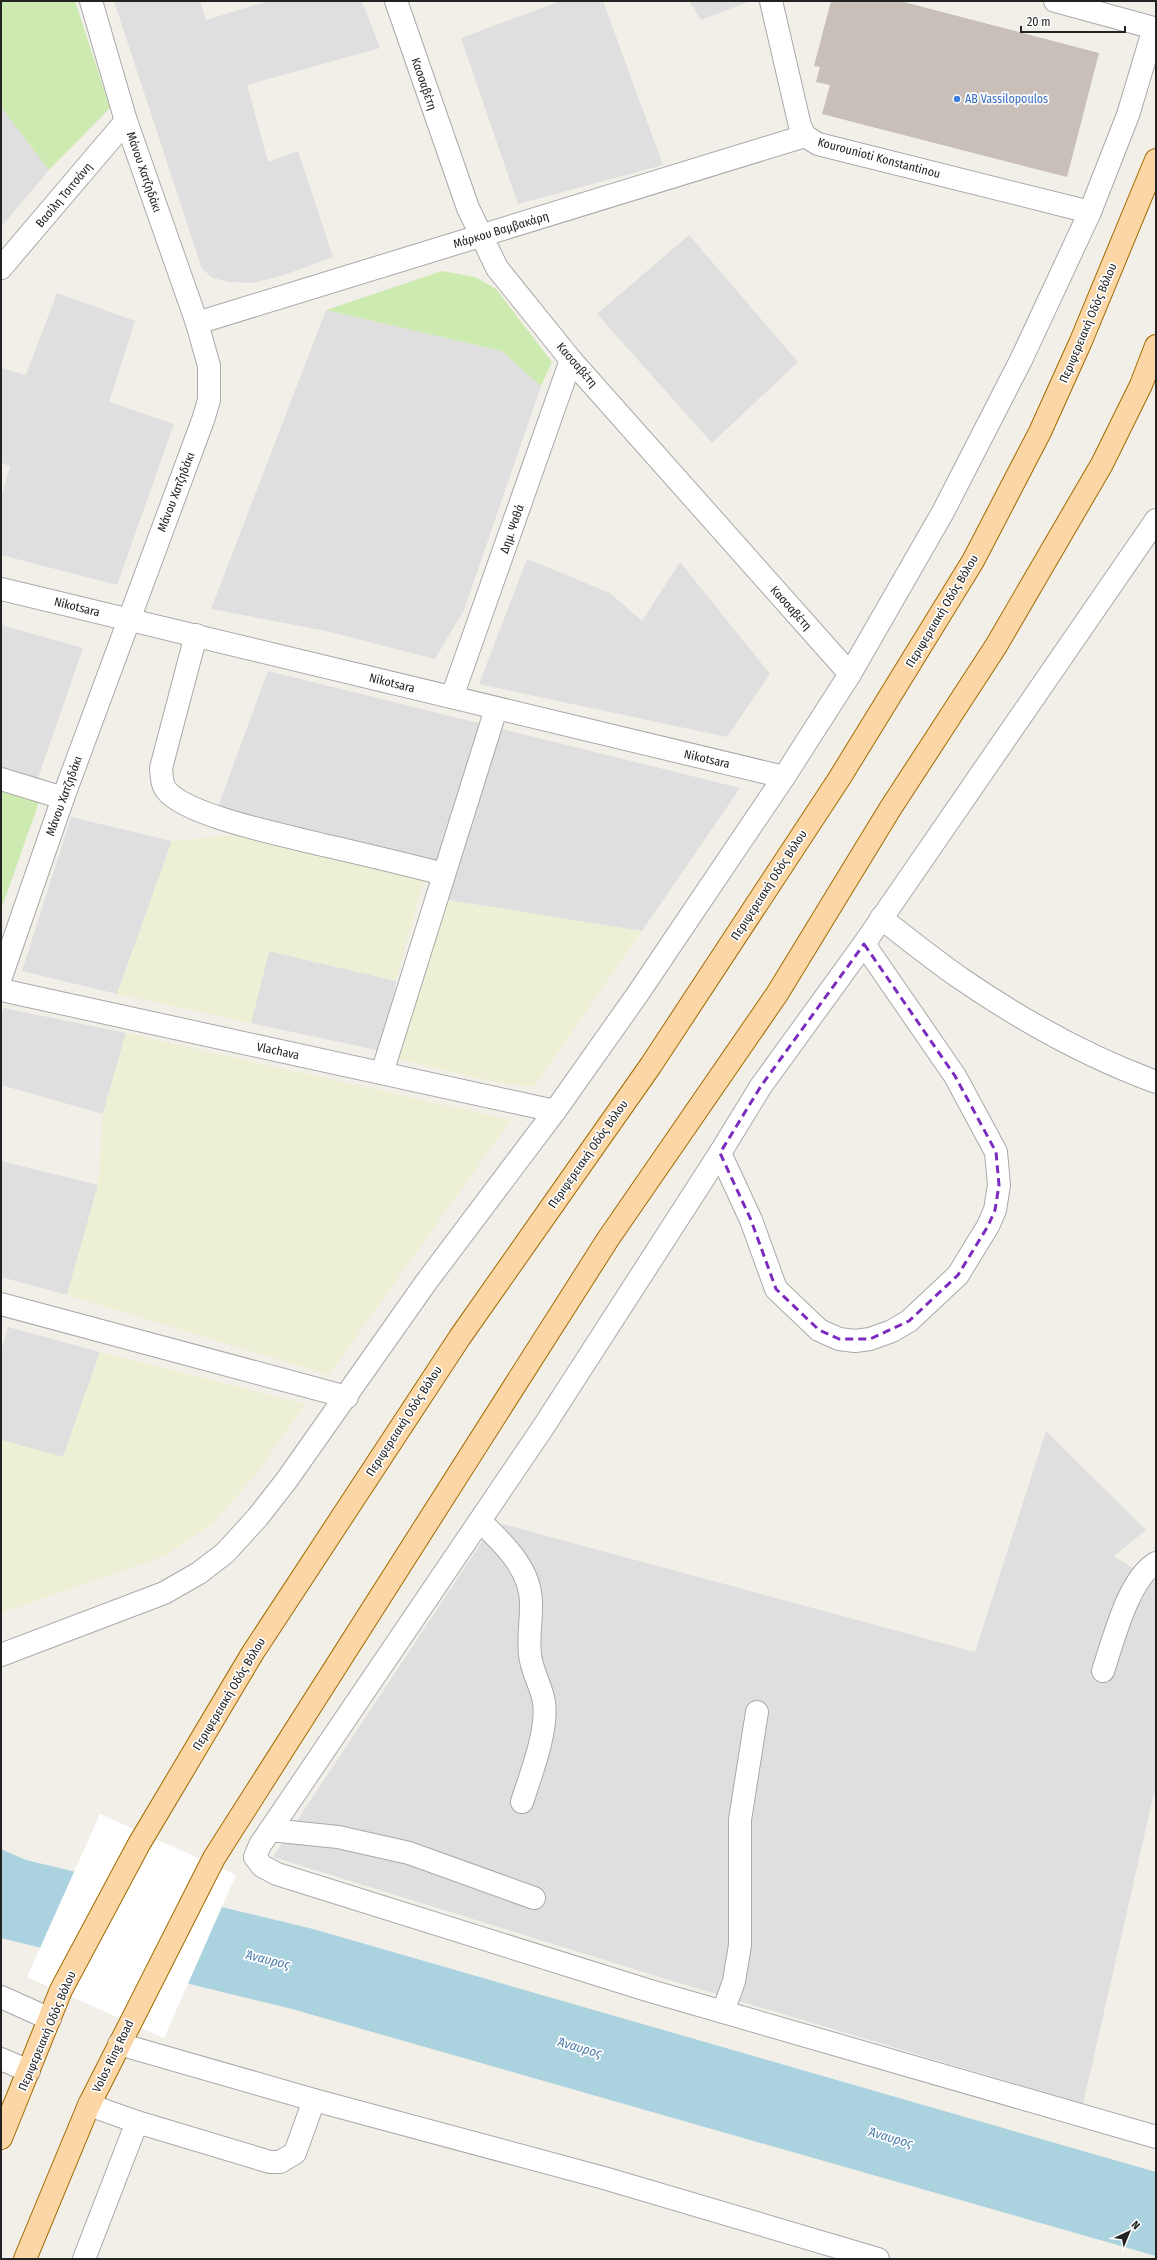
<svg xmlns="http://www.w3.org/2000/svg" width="1157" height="2260" viewBox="0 0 1157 2260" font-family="'Fira Sans Condensed',sans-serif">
  <rect width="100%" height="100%" fill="#f2efe9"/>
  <g fill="#e0dfdf">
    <polygon points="114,1 200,1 206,20 268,1 362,1 380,48 247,85 268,162 298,151 333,257 284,275 253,283 229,282 213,278 202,269"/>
    <polygon points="561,1 603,1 663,165 518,204 461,38"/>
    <polygon points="689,1 751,1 701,20"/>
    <polygon points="1,107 49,170 1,227"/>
    <polygon points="689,235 798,362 712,443 597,314"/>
    <polygon points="57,293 135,321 109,402 174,424 117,585 1,555 1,499 10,466 1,463 1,368 26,375"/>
    <polygon points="326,310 502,351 541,386 464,610 435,659 326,631 211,609"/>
    <polygon points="527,559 610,593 642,621 680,562 770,674 727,737 479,684"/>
    <polygon points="1,625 83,648 37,781 1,769"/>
    <polygon points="268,671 740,788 642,931 440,899 449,872 216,812"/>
    <polygon points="71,817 172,841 117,994 22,971"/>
    <polygon points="269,951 396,981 386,1052 251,1023"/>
    <polygon points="4,1008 126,1033 103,1114 1,1085 1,1016"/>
    <polygon points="1,1161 98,1185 67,1295 1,1277"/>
    <polygon points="8,1327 100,1352 63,1457 1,1440 1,1352"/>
    <polygon points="1046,1431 1146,1530 1114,1556 1156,1583 1156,1794 1154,1793 1083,2104 676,1982 273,1857 495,1522 975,1652"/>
  </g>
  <g fill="#eef0d5">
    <polygon points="255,833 425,875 396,981 269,951 251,1023 117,994 172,841"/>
    <polygon points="440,899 642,931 534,1087 495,1082 389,1057"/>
    <polygon points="126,1033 511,1120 329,1375 67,1295 98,1185 103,1114"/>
    <polygon points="100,1352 305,1404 255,1476 212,1524 165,1556 1,1613 1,1440 63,1457"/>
  </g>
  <g fill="#cdebb0">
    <polygon points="1,1 75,1 110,108 49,170 1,107"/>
    <polygon points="442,271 475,277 496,289 552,362 541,386 502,351 326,310"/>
    <polygon points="1,786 40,799 1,910"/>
  </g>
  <polygon fill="#aad3df" points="1,1849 26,1860 313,1929 1156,2172 1156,2256 292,2009 1,1938"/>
  <polygon fill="#fff" points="100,1814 236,1875 164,2038 27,1977"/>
  <polygon fill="#c7bfb8" points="831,1 900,1 1099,53 1067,177 822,114 830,85 816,82 820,67 814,66"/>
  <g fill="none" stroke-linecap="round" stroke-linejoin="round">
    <defs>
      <g id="minor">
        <polyline points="396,1 468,208 497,268 571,360 850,674"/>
        <polyline points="771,1 800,126 805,136 818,144 1090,212"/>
        <polyline points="1,268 126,121"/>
        <polyline points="197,323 805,136"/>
        <polyline points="1156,520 864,944 761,1086 720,1153 544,1426 260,1845 255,1857 262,1866 277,1874 647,1990 1156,2137"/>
        <polyline points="1,589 784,777"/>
        <path d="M 196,635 L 161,768 C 162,776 161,784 167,791 C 189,817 289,836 323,845 C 364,854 404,864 444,874"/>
        <polyline points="452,697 571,360"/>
        <polyline points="1,779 63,798"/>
        <path d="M 881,918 C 908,939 935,961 963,980 C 1023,1021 1088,1057 1156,1082"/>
        <polyline points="1,977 63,798 203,420 209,400 209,366 197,323 126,121 91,1"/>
        <polyline points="1,990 555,1111"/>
        <polyline points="382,1073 496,709"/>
        <polyline points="720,1153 751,1220 776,1289 819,1330 839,1339 855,1341 870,1339 892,1331 909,1321 958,1275 988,1226 995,1210 999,1185 996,1152 955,1076 864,944"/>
        <polyline points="1,1304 347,1397"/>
        <path d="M 480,1521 C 504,1544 533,1571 531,1607 C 531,1623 528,1639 530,1655 C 532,1672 541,1685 544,1702 C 548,1731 531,1774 522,1802"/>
        <polyline points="1,1655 164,1593 199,1573 225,1553 257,1518 286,1481 427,1281 555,1111 637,995 784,777 850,674 943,512 1021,360 1090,212 1128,115 1154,28 1055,1"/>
        <path d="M 1103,1671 C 1113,1642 1128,1579 1156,1563"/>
        <polyline points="270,1830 338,1837 409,1853 534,1898"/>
        <polyline points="1,1997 50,2019"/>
        <polyline points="723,2012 734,1981 740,1945 740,1820 757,1712"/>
        <polyline points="119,2044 314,2100 604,2178 878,2259"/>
        <polyline points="1,2059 29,2071"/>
        <polyline points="89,2105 137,2122 270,2162 280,2162 295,2153 314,2100"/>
        <polyline points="84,2259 137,2122"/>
      </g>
      <g id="major">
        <polyline points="1,2138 61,1990 139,1844 252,1654 460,1337 651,1065 839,779 973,561 1040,432 1081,341 1156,160"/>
        <polyline points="25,2259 89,2105 214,1858 608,1239 777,994 890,809 996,646 1102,464 1141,385 1156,346"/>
      </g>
    </defs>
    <use href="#minor" stroke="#a9a9a9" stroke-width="24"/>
    <use href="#major" stroke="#a06b00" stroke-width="24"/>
    <use href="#minor" stroke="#fff" stroke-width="22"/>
    <use href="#major" stroke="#fcd6a4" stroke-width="22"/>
  </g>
  <path fill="none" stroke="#7b2cbf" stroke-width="3" stroke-dasharray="8 5" stroke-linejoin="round" d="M 864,944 L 955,1076 L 996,1152 L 999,1185 L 995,1210 L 988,1226 L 958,1275 L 909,1321 L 870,1339 L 839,1339 L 819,1330 L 776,1289 L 751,1220 L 720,1153 L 761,1086 Z"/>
  <circle fill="#3f7fe0" stroke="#fff" stroke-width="1.5" cx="957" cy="99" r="4"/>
  <g text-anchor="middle" stroke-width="3.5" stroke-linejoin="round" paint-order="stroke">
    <g font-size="12" fill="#222" stroke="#fff">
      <text transform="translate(424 84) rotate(71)" y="4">Κασσαβέτη</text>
      <text transform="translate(879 158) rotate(15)" y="4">Kourounioti Konstantinou</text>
      <text transform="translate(144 172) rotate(71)" y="4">Μάνου Χατζηδάκι</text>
      <text transform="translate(64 195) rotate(-50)" y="4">Βασίλη Τσιτσάνη</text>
      <text transform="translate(501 230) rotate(-17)" y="4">Μάρκου Βαμβακάρη</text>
      <text transform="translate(1088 323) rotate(-67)" y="4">Περιφερειακή Οδός Βόλου</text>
      <text transform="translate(577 365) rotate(49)" y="4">Κασσαβέτη</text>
      <text transform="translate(176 492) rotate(-69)" y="4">Μάνου Χατζηδάκι</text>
      <text transform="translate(512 529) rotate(-71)" y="4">Δημ. Ψαθά</text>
      <text transform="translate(77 607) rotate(14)" y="4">Nikotsara</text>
      <text transform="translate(791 608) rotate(48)" y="4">Κασσαβέτη</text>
      <text transform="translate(942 611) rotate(-59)" y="4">Περιφερειακή Οδός Βόλου</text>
      <text transform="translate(392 683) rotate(14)" y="4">Nikotsara</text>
      <text transform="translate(707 759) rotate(13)" y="4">Nikotsara</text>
      <text transform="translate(64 796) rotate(-70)" y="4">Μάνου Χατζηδάκι</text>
      <text transform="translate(769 885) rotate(-57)" y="4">Περιφερειακή Οδός Βόλου</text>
      <text transform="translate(278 1051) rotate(12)" y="4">Vlachava</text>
      <text transform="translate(588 1154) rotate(-55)" y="4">Περιφερειακή Οδός Βόλου</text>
      <text transform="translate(404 1421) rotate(-57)" y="4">Περιφερειακή Οδός Βόλου</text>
      <text transform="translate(229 1694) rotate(-59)" y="4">Περιφερειακή Οδός Βόλου</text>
      <text transform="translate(47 2031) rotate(-67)" y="4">Περιφερειακή Οδός Βόλου</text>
      <text transform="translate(113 2056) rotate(-64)" y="4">Volos Ring Road</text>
    </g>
    <g font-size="12" fill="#366cbe" stroke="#fff" text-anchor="start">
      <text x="965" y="103">AB Vassilopoulos</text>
    </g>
    <g font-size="13" font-style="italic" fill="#4a7aab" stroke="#fff">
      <text transform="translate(268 1959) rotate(14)" y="5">Άναυρος</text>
      <text transform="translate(580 2047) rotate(16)" y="5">Άναυρος</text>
      <text transform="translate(891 2137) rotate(16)" y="5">Άναυρος</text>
    </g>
  </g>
  <rect width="1157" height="2260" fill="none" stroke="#222222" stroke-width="4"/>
  <g transform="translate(1129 2232) rotate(44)" stroke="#ffffff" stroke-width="3" paint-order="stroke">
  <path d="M0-3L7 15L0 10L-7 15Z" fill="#222222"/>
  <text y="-6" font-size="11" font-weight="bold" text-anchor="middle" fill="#222222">N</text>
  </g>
  <path d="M1021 26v6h104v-6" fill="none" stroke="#222222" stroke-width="2"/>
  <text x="1027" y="26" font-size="12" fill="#222222" stroke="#ffffff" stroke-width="3" paint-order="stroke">20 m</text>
</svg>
